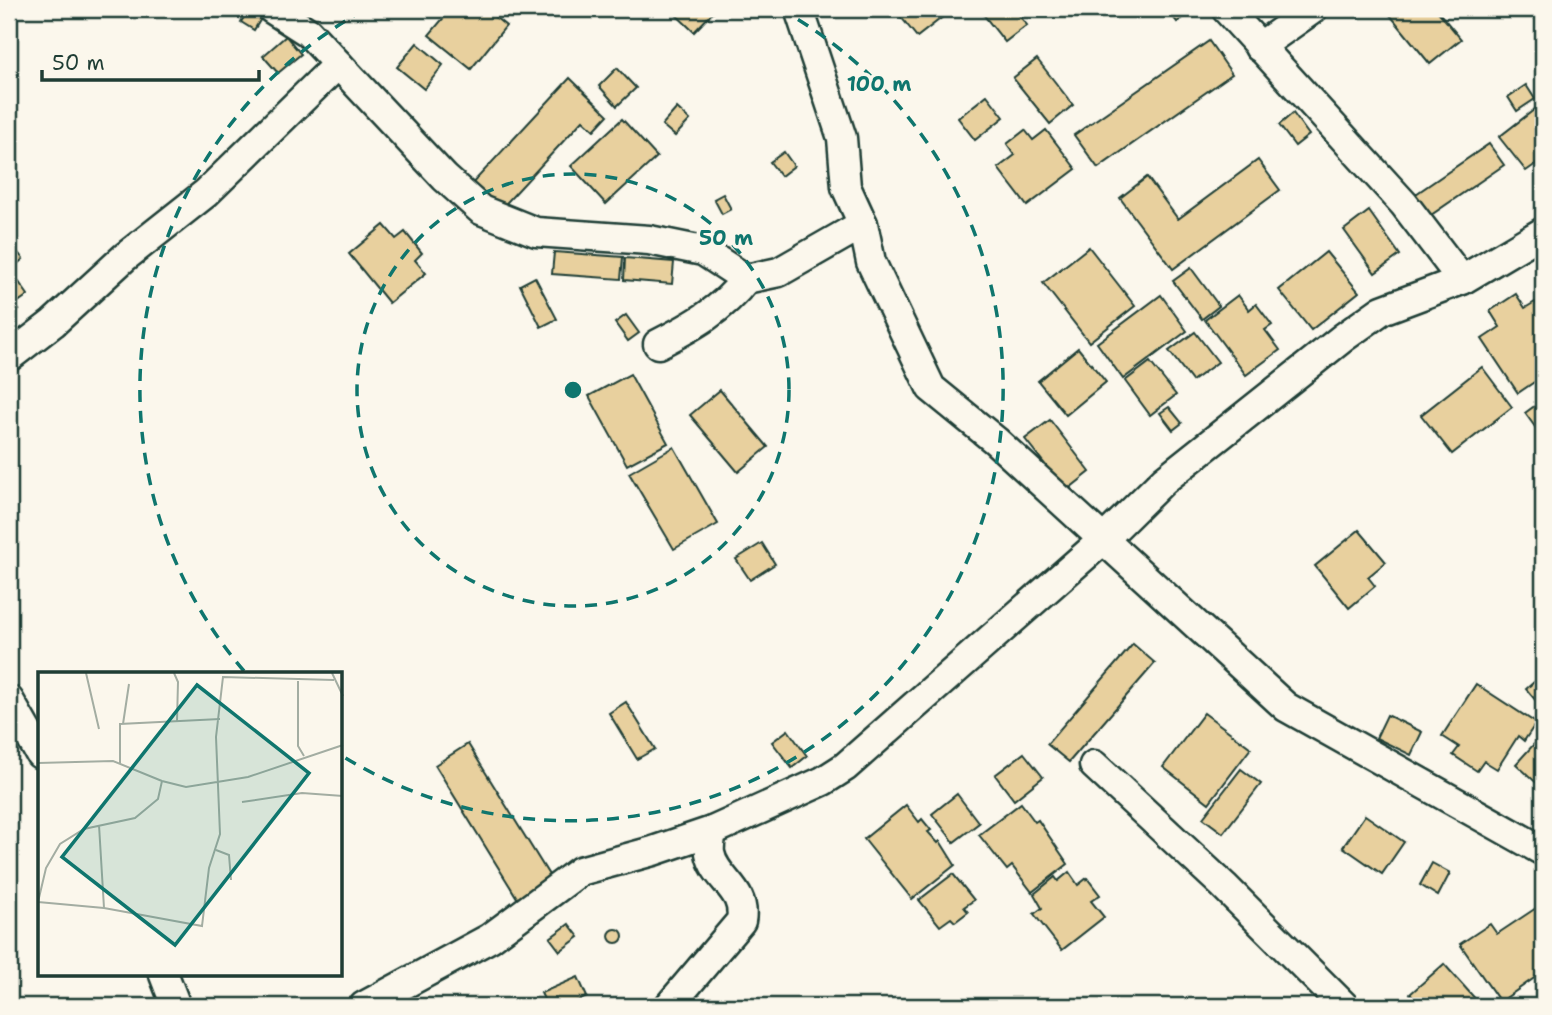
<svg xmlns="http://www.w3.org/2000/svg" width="1552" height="1015" viewBox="0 0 1552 1015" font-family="'Shantell Sans',sans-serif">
  <rect width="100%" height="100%" fill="#fbf7ec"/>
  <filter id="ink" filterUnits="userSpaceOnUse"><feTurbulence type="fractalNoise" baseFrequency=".0143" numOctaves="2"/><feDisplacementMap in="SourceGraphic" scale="14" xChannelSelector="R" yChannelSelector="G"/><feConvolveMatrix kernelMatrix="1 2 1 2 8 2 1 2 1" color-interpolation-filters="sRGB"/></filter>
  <g filter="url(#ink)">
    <g fill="#e8d09e" stroke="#1f3d34" stroke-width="2">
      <polygon points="249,9 262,17 254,30 241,22"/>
      <polygon points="451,9 485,9 506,26 471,69 429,35"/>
      <polygon points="670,9 716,9 694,32"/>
      <polygon points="883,9 953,9 917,37 897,12 890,17"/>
      <polygon points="979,9 1014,9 1027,25 1005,42"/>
      <polygon points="1167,9 1190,9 1192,11 1177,22"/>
      <polygon points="1385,9 1436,9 1461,39 1430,64"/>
      <polygon points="286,36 301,54 278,73 263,56"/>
      <polygon points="1209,41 1232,74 1098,168 1074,135"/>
      <polygon points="417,43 443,65 424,89 397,67"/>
      <polygon points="1037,59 1073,105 1050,124 1013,78"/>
      <polygon points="617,68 636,88 617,106 599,86"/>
      <polygon points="570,78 608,115 594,130 583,120 497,213 469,187"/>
      <polygon points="1526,85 1535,99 1517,111 1508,97"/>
      <polygon points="987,95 1004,117 975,140 958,118"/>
      <polygon points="1539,106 1543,112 1543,159 1526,171 1499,137"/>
      <polygon points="677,108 690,120 675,136 662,125"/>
      <polygon points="1293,113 1309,135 1295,146 1279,125"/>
      <polygon points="622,119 657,157 606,204 571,166"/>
      <polygon points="1025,130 1033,140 1046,130 1076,169 1027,206 998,168 1015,155 1007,144"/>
      <polygon points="1489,144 1504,165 1428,217 1413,196"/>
      <polygon points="784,152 794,166 781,176 770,162"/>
      <polygon points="1258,160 1280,190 1173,269 1120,198 1147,177 1178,219"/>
      <polygon points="723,194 731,209 722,214 714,199"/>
      <polygon points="1369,211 1400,255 1375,273 1344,230"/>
      <polygon points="384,225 396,239 405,232 422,253 415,260 426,273 389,303 349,254"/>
      <polygon points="1089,247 1135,306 1089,342 1043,283"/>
      <polygon points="16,250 23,259 16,265 9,256"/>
      <polygon points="554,252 623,257 621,279 552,274"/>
      <polygon points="1326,252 1359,292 1311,330 1279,290"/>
      <polygon points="625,258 674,262 672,284 624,280"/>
      <polygon points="9,268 28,295 14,305 19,310 9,317"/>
      <polygon points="1191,268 1219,306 1202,319 1173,281"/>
      <polygon points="535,277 557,319 541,327 520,285"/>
      <polygon points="1516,294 1525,308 1535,302 1543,315 1543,376 1518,393 1482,339 1500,327 1490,311"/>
      <polygon points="1161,295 1187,331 1123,379 1097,343"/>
      <polygon points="1238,295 1249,310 1256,304 1272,325 1265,330 1280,350 1246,375 1205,320"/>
      <polygon points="626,315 639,333 628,341 615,323"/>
      <polygon points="1195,332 1218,362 1192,381 1169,351"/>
      <polygon points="1078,348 1106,382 1066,415 1038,381"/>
      <polygon points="1150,362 1176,395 1150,415 1125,381"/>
      <polygon points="1482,367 1512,407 1452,454 1421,415"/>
      <polygon points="630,374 668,443 627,465 589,396"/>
      <polygon points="720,390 768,447 738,472 690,415"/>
      <polygon points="1540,402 1543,406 1543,438 1525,413"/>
      <polygon points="1169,407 1182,423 1173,430 1160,413"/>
      <polygon points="1050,420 1090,472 1066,491 1025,439"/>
      <polygon points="674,447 718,524 674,549 629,473"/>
      <polygon points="1359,530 1386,562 1368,577 1375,586 1349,608 1315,566"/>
      <polygon points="762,543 775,564 750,580 736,559"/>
      <polygon points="1133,644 1155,663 1069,762 1047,744"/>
      <polygon points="1543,674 1543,709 1526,689"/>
      <polygon points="1476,684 1536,723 1524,741 1518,736 1497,769 1484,761 1477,771 1453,755 1459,747 1442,736"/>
      <polygon points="626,702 655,749 637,759 609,713"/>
      <polygon points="1204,713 1251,748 1209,803 1163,767"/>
      <polygon points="1387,715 1422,732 1411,755 1376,738"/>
      <polygon points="788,730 807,756 792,768 772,742"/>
      <polygon points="1543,734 1543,789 1516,764"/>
      <polygon points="468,744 552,880 519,901 435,765"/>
      <polygon points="1024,753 1043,777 1014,800 995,775"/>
      <polygon points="1241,769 1261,784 1223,833 1203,818"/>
      <polygon points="957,794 979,823 954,842 932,814"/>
      <polygon points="1021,803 1035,822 1038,820 1068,864 1032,892 1012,866 1007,870 979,835"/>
      <polygon points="906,805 919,822 922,819 931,830 928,832 938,843 940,841 955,865 912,899 864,839"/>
      <polygon points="1365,815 1404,842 1382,874 1343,847"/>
      <polygon points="1432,863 1450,873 1438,896 1420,885"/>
      <polygon points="1069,872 1078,885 1087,878 1100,895 1091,901 1104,917 1062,950 1034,914 1042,908 1034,894 1055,877 1058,881"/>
      <polygon points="953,874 974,900 964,907 968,912 955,922 951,918 940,926 919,900"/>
      <polygon points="1536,908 1543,918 1543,972 1500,1002 1460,944 1490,924 1497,934"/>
      <polygon points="569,924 579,937 560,951 550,938"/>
      <circle cx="616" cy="936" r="7"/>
      <polygon points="1444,964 1479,1003 1476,1006 1421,1006 1410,994"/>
      <polygon points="578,977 587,997 567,1006 547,1006 541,993"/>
    </g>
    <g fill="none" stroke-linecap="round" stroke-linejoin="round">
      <defs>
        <g id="minor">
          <polyline points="272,9 308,32 445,178 481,210 536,232 649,240 703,251 746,279 779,272 863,224 871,262 931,388 996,441 1286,707 1543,851"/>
          <polyline points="799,9 842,138 846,187 863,224"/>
          <polyline points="1226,9 1404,204 1462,280"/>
          <polyline points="1259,47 1313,9"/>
          <path d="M 658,344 C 693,326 722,310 746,279"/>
          <polyline points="9,357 53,323 125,257 206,193 338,64"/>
          <polyline points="9,700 40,754"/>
          <polyline points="1094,765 1224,886 1344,1006"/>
          <polyline points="164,975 176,1006"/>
          <polyline points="364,1006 490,938 580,871 653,851 712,831 823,781 845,767 1103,540 1164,480 1344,337 1382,310 1462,280 1543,232"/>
          <path d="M 669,1006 L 741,921 C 747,889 715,880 710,853 C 709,846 711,838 712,831"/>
        </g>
      </defs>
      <use href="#minor" stroke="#1f3d34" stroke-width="33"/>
      <use href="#minor" stroke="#fbf7ec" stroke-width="28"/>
    </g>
  </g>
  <g fill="none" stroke="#0f766e" stroke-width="3.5" stroke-dasharray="12 9">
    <circle cx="573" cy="390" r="216"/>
    <path d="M244 671A433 433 0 0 1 366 9M780 9A433 433 0 1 1 344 757"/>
  </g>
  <g transform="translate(38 672)">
    <rect width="304" height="304" fill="#fbf7ec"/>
    <path fill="none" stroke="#a3ada2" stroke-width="2" d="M 48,1 L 61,57M 136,1 L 140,10 L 139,49M 294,1 L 305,24M 260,9 L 260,74 L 266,84M 85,52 L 91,12M 0,91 L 75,89 L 124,109M 82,91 L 82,52 L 182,47M 204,130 L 264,121 L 305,124M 61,153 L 66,236M 178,178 L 191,183 L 193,208M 0,230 L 66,236 L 164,254 L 171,196 L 182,162 L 178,65 L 185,5 L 296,8M 0,230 L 8,196 L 22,172 L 46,157 L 97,146 L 120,127 L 124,109 L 148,115 L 210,105 L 305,73"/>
    <path fill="#0f766e" fill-opacity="0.15" stroke="#0f766e" stroke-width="3.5" d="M 159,13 L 271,101 L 137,273 L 24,185 Z"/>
    <rect width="304" height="304" fill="none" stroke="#1f3d34" stroke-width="3.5"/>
  </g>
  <circle cx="573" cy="390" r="10" fill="#0f766e" stroke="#fbf7ec" stroke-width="3.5"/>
  <g font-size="21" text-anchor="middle" font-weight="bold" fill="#0f766e" stroke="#fbf7ec" stroke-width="7" stroke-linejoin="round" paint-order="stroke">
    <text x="879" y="91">100 m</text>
    <text x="726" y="245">50 m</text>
  </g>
  <rect width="1552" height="1015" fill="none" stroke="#fbf7ec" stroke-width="35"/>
  <rect x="18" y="18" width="1517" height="980" fill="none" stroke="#1f3d34" stroke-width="2.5" filter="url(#ink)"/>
  <path d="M42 70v10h217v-10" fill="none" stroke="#1f3d34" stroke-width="3.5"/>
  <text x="52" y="70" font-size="21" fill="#1f3d34" stroke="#fbf7ec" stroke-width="5" paint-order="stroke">50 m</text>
</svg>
